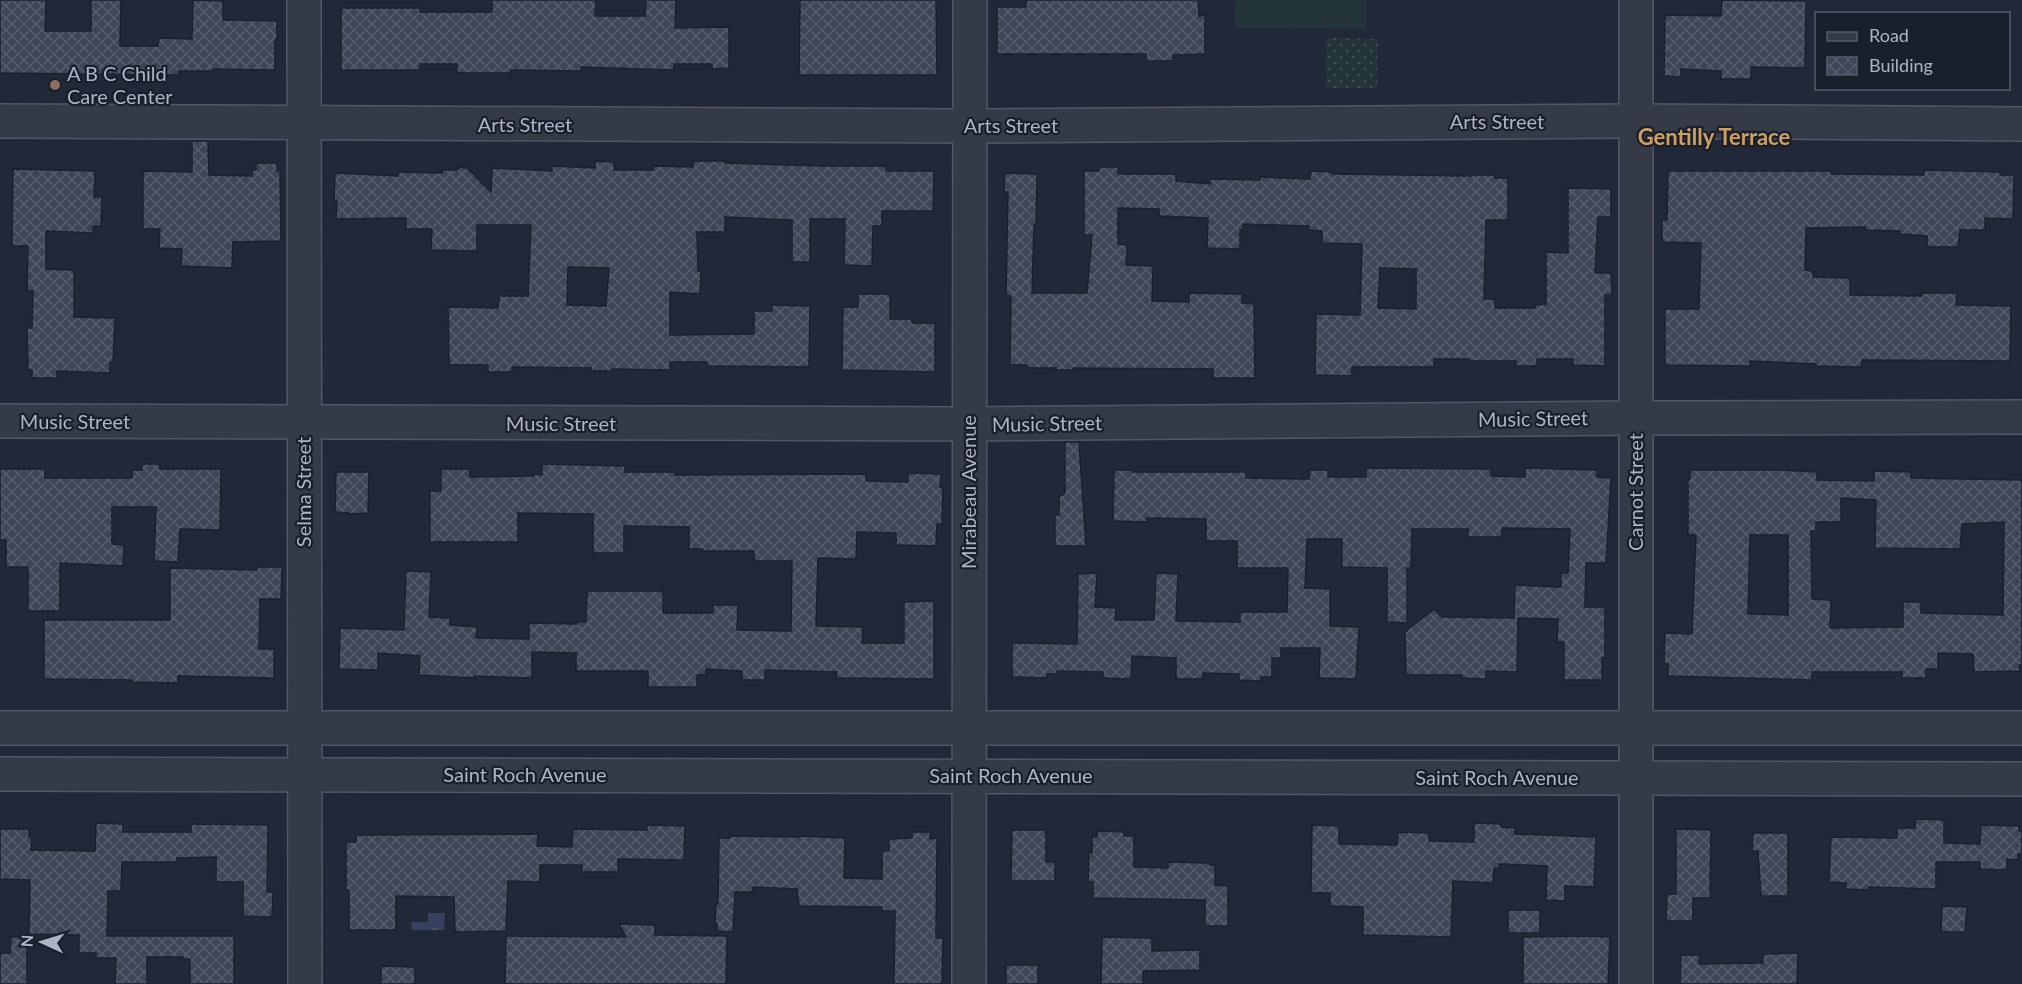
<svg xmlns="http://www.w3.org/2000/svg" width="2022" height="984" viewBox="0 0 2022 984" font-family="Lato,sans-serif">
  <defs>
    <pattern id="grass-dots" width="8" height="8" patternUnits="userSpaceOnUse" patternTransform="scale(1.5)"><rect width="8" height="8" fill="#243539"/><path d="M2 2h.1M6 6h.1" fill="none" stroke="#415054" stroke-width="1.8" stroke-linecap="round"/></pattern>
    <pattern id="water-ripples" width="26" height="14" patternUnits="userSpaceOnUse" patternTransform="scale(1.5)"><rect width="26" height="14" fill="#35415e"/><path d="M2 4q2-2 4 0t4 0M15 11q2-2 4 0t4 0" fill="none" stroke="#505a73"/></pattern>
    <pattern id="building-cross-hatch" width="8" height="8" patternUnits="userSpaceOnUse" patternTransform="scale(1.5)"><rect width="8" height="8" fill="#3d4557"/><path d="M0 0l8 8M0 8l8-8" fill="none" stroke="#565d6e"/></pattern>
  </defs>
  <rect width="100%" height="100%" fill="#212837"/>
  <polygon fill="url(#grass-dots)" points="1326,38 1378,39 1377,88 1326,88"/>
  <polygon fill="#243539" points="1236,0 1366,0 1366,29 1235,28"/>
  <polygon fill="url(#water-ripples)" points="428,913 445,913 444,930 412,930 411,922 428,922"/>
  <g fill="url(#building-cross-hatch)" stroke="#1c212e" stroke-width="1.5" fill-rule="evenodd">
    <polygon points="0,0 46,0 45,31 91,31 91,0 121,0 120,46 158,46 159,38 192,39 193,0 223,1 223,20 277,21 277,40 275,40 275,70 213,69 212,71 179,71 179,75 0,73"/>
    <polygon points="492,0 596,0 595,16 645,16 646,0 676,0 675,28 729,27 729,68 712,69 712,64 674,64 674,70 581,67 581,71 511,70 511,73 457,73 457,64 420,64 420,70 341,70 341,8 420,8 420,12 492,12"/>
    <polygon points="800,0 936,0 937,75 799,75"/>
    <polygon points="1026,0 1198,0 1199,16 1205,15 1205,54 1173,55 1173,61 1146,61 1146,54 997,54 997,7 1026,7"/>
    <polygon points="1722,0 1806,1 1805,68 1751,67 1751,79 1721,79 1721,71 1681,69 1681,77 1664,76 1665,15 1721,16"/>
    <polygon points="192,141 208,141 209,175 252,176 252,170 256,170 256,163 277,163 277,171 280,171 281,241 233,242 232,268 181,266 182,249 159,248 160,229 143,229 143,171 192,172"/>
    <path d="M 595,161 L 614,162 L 614,170 L 653,170 L 653,166 L 693,167 L 693,161 L 726,161 L 725,163 L 823,166 L 886,166 L 886,171 L 934,171 L 933,211 L 882,211 L 882,226 L 873,226 L 872,266 L 844,265 L 845,219 L 810,219 L 810,262 L 792,262 L 792,220 L 725,217 L 725,232 L 697,232 L 698,271 L 701,271 L 700,294 L 670,292 L 670,335 L 754,334 L 754,311 L 772,311 L 772,305 L 810,306 L 809,367 L 707,366 L 707,362 L 670,362 L 670,370 L 612,369 L 612,371 L 591,371 L 591,368 L 512,367 L 512,372 L 488,372 L 488,365 L 449,365 L 448,307 L 498,308 L 499,296 L 528,296 L 531,225 L 477,225 L 477,251 L 431,250 L 432,229 L 406,229 L 406,218 L 336,219 L 337,201 L 334,201 L 335,173 L 398,176 L 398,172 L 442,173 L 442,170 L 457,170 L 460,167 L 467,168 L 491,192 L 492,168 L 552,171 L 552,166 L 595,168 ZM 568,267 L 609,268 L 606,306 L 567,305 Z"/>
    <path d="M 1099,167 L 1118,167 L 1118,174 L 1176,174 L 1176,181 L 1210,184 L 1210,179 L 1260,180 L 1260,177 L 1310,179 L 1311,171 L 1332,172 L 1332,174 L 1472,176 L 1472,175 L 1495,175 L 1495,178 L 1508,178 L 1508,220 L 1486,220 L 1484,299 L 1495,299 L 1495,308 L 1535,308 L 1535,305 L 1546,304 L 1546,252 L 1568,253 L 1568,188 L 1611,189 L 1611,217 L 1598,217 L 1595,273 L 1611,273 L 1612,295 L 1605,295 L 1605,366 L 1573,365 L 1573,359 L 1537,359 L 1537,366 L 1516,366 L 1516,361 L 1469,361 L 1469,359 L 1434,359 L 1434,367 L 1352,367 L 1352,376 L 1315,375 L 1316,314 L 1360,315 L 1362,244 L 1322,243 L 1322,231 L 1309,230 L 1309,226 L 1243,224 L 1243,230 L 1240,230 L 1240,249 L 1207,248 L 1208,218 L 1159,216 L 1159,209 L 1118,208 L 1118,244 L 1127,245 L 1126,265 L 1153,266 L 1152,301 L 1189,302 L 1189,293 L 1242,294 L 1242,303 L 1254,304 L 1255,378 L 1213,378 L 1213,369 L 1073,368 L 1073,370 L 1056,370 L 1056,368 L 1027,368 L 1027,365 L 1010,365 L 1011,296 L 1006,295 L 1008,192 L 1004,192 L 1005,173 L 1037,174 L 1036,225 L 1034,225 L 1032,293 L 1087,293 L 1092,235 L 1084,235 L 1084,171 L 1099,171 ZM 1380,268 L 1416,269 L 1416,309 L 1378,308 Z"/>
    <polygon points="13,169 95,171 94,197 102,197 101,226 93,226 93,233 46,231 46,269 74,270 74,317 115,318 113,362 110,362 110,373 57,371 57,378 32,378 32,370 28,370 27,328 32,328 33,291 27,291 28,246 12,246"/>
    <polygon points="1924,170 2000,172 2000,175 2014,175 2013,219 1985,218 1985,230 1960,230 1958,247 1927,247 1927,236 1900,234 1900,231 1865,230 1865,227 1806,228 1805,270 1813,271 1813,277 1850,278 1850,295 1922,296 1922,293 1957,293 1956,305 2011,306 2010,361 1862,360 1861,367 1816,366 1816,364 1750,361 1750,366 1665,365 1665,309 1699,309 1701,243 1662,242 1662,220 1667,220 1668,171 1831,171 1831,174 1924,175"/>
    <polygon points="858,294 890,294 890,319 912,319 912,323 935,323 935,372 842,370 843,307 858,307"/>
    <polygon points="1065,442 1079,442 1086,546 1055,546 1055,515 1059,515 1059,497 1065,493"/>
    <polygon points="142,464 159,464 160,469 221,469 220,530 180,529 178,562 154,561 156,507 112,507 112,544 124,545 123,566 60,563 60,611 28,611 28,567 6,567 6,540 0,540 0,469 45,469 45,478 132,478 132,470 142,470"/>
    <polygon points="542,464 625,466 625,472 675,472 675,475 866,474 866,481 908,482 908,473 941,474 940,487 943,487 942,524 937,524 936,546 896,545 896,533 857,532 856,559 818,558 816,626 863,627 862,643 904,643 904,602 934,601 934,679 836,678 837,672 765,670 765,680 742,680 742,671 706,669 706,675 697,675 697,687 648,687 648,671 576,671 576,653 532,652 532,678 474,676 474,678 419,675 420,656 378,653 378,670 339,669 340,628 404,630 406,571 431,572 429,617 450,618 450,625 477,627 476,638 529,639 529,623 577,624 577,622 586,622 587,591 663,591 663,613 713,613 713,605 738,605 737,630 791,631 792,561 754,561 754,551 702,551 702,549 689,549 689,527 624,526 624,553 593,553 593,514 518,513 518,542 430,542 430,491 441,491 441,469 470,469 470,477 534,476 534,474 542,475"/>
    <polygon points="1366,468 1491,469 1491,476 1525,477 1525,468 1597,470 1597,477 1611,478 1606,563 1586,563 1585,607 1605,607 1605,657 1602,658 1602,680 1564,680 1564,642 1557,642 1558,619 1518,618 1517,672 1486,671 1486,679 1462,678 1462,675 1406,675 1405,632 1434,609 1442,617 1514,618 1515,585 1561,587 1561,573 1568,573 1570,529 1502,528 1502,537 1468,537 1468,529 1412,529 1411,568 1407,568 1407,623 1387,622 1387,568 1342,567 1342,539 1307,539 1305,588 1330,589 1330,626 1359,627 1356,679 1319,678 1320,648 1281,648 1281,658 1272,658 1272,677 1261,677 1261,681 1239,680 1239,674 1203,673 1203,679 1176,679 1176,658 1132,656 1131,679 1103,678 1103,672 1057,671 1057,674 1047,674 1047,678 1012,677 1012,643 1077,644 1078,574 1097,573 1095,607 1116,608 1115,620 1154,620 1156,573 1178,574 1176,621 1240,622 1240,612 1287,612 1288,568 1237,568 1237,541 1206,541 1206,519 1147,518 1147,522 1113,521 1114,470 1132,470 1132,472 1246,472 1246,478 1309,479 1310,470 1328,470 1328,477 1366,477"/>
    <path d="M 1690,470 L 1779,470 L 1817,472 L 1817,480 L 1874,481 L 1874,471 L 1911,472 L 1911,478 L 2022,480 L 2022,665 L 2019,665 L 2020,671 L 1974,672 L 1973,654 L 1938,653 L 1938,669 L 1926,669 L 1926,678 L 1902,678 L 1902,672 L 1812,672 L 1812,680 L 1668,676 L 1668,664 L 1664,663 L 1665,633 L 1692,634 L 1696,535 L 1688,535 L 1688,480 L 1690,479 ZM 1841,498 L 1876,500 L 1875,548 L 1960,549 L 1962,524 L 2004,522 L 2003,615 L 1921,613 L 1921,602 L 1903,602 L 1903,627 L 1830,628 L 1831,600 L 1812,599 L 1811,531 L 1816,531 L 1816,522 L 1841,522 ZM 1750,535 L 1788,535 L 1788,615 L 1748,614 Z"/>
    <polygon points="336,472 369,472 368,513 349,514 349,513 335,512"/>
    <polygon points="257,567 282,567 281,599 260,599 259,649 274,649 274,678 178,676 178,683 132,682 132,680 44,679 44,620 170,620 170,568 257,570"/>
    <polygon points="1916,819 1944,820 1944,843 1980,844 1981,825 2019,826 2019,831 2022,832 2022,854 2018,854 2018,860 2007,859 2007,870 1980,869 1980,862 1936,862 1936,889 1869,887 1869,890 1846,889 1846,883 1829,882 1831,837 1897,838 1897,828 1915,828"/>
    <polygon points="96,823 123,824 123,832 191,832 191,824 268,825 267,892 273,892 272,917 243,916 243,882 216,882 216,857 177,858 177,862 122,862 121,891 108,891 107,936 234,936 234,984 190,984 190,959 182,959 183,957 147,957 147,984 115,984 116,958 96,958 96,953 79,953 79,935 29,934 30,880 0,879 0,829 29,829 29,837 32,837 31,850 95,851"/>
    <polygon points="1474,823 1501,824 1501,827 1515,828 1515,834 1596,837 1594,887 1565,886 1565,901 1546,900 1547,866 1499,864 1499,868 1494,868 1493,883 1453,881 1451,937 1363,935 1363,907 1330,906 1330,893 1311,893 1312,825 1339,826 1339,844 1397,845 1398,833 1407,832 1429,833 1429,841 1474,842"/>
    <polygon points="647,825 685,826 684,860 618,859 618,872 582,872 582,865 540,865 540,882 508,881 506,931 455,932 454,897 396,896 396,930 349,930 349,890 346,890 346,842 356,842 356,835 538,834 537,846 572,847 573,829 647,830"/>
    <polygon points="1676,829 1711,830 1710,898 1693,898 1693,921 1666,921 1667,894 1676,894"/>
    <polygon points="1012,830 1046,830 1046,862 1055,862 1055,881 1011,881"/>
    <polygon points="1098,831 1124,832 1124,836 1134,836 1134,867 1168,868 1168,862 1209,863 1210,865 1215,865 1215,885 1228,886 1228,926 1205,926 1205,900 1093,898 1093,882 1088,882 1089,853 1092,853 1092,837 1097,837"/>
    <polygon points="912,832 930,832 930,839 937,838 936,938 943,938 942,984 894,984 895,911 882,911 882,907 799,906 797,889 753,887 753,892 735,892 733,932 717,931 717,924 715,926 716,904 718,903 719,838 730,838 730,836 799,837 799,836 845,838 844,878 882,879 882,851 889,851 889,839 912,838"/>
    <polygon points="1753,833 1788,833 1788,896 1761,896 1758,851 1752,851"/>
    <polygon points="1942,906 1967,907 1965,932 1941,932"/>
    <rect x="1508" y="910" width="32" height="23"/>
    <polygon points="619,924 655,925 655,935 727,936 726,984 505,984 506,936 626,937"/>
    <polygon points="1585,936 1610,937 1608,984 1523,984 1523,937"/>
    <polygon points="11,937 27,937 27,984 0,984 0,953 10,953"/>
    <polygon points="1102,937 1152,938 1152,951 1200,950 1200,970 1143,971 1143,984 1101,984"/>
    <polygon points="1798,953 1797,984 1680,984 1681,955 1700,955 1699,964 1763,963 1763,954"/>
    <rect x="1006" y="965" width="32" height="19"/>
    <polygon points="381,966 415,967 415,984 381,984"/>
  </g>
  <g fill="none" stroke-linecap="round" stroke-linejoin="round">
    <defs>
      <g id="minor">
        <polyline points="304,0 305,984"/>
        <polyline points="0,121 971,126 1636,121 2022,124"/>
        <polyline points="0,421 969,424 1636,418 2022,417"/>
        <polyline points="0,728 2022,728"/>
        <polyline points="0,774 2022,779"/>
        <polyline points="969,984 970,0"/>
        <polyline points="1636,984 1636,0"/>
      </g>
    </defs>
    <use href="#minor" stroke="#525765" stroke-width="36"/>
    <use href="#minor" stroke="#353a47" stroke-width="33"/>
  </g>
  <circle fill="#8d6e63" stroke="#1a1f2c" stroke-width="2" cx="55" cy="85" r="6"/>
  <g text-anchor="middle" stroke-width="4.5" stroke-linejoin="round" paint-order="stroke">
    <g font-size="20" fill="#afb4c4" stroke="#1a1f2c" text-anchor="start">
      <text x="67" y="81">A B C Child<tspan x="67" dy="23">Care Center</tspan></text>
    </g>
    <g font-size="20" fill="#afb4c4" stroke="#1a1f2c">
      <text x="1497" y="129">Arts Street</text>
      <text x="525" y="132">Arts Street</text>
      <text x="1011" y="133">Arts Street</text>
      <text transform="translate(1533 419) rotate(-1)" y="7">Music Street</text>
      <text x="75" y="429">Music Street</text>
      <text x="561" y="431">Music Street</text>
      <text transform="translate(1047 424) rotate(-1)" y="7">Music Street</text>
      <text transform="translate(304 492) rotate(-90)" y="7">Selma Street</text>
      <text transform="translate(969 492) rotate(-90)" y="7">Mirabeau Avenue</text>
      <text transform="translate(1636 492) rotate(-90)" y="7">Carnot Street</text>
      <text x="525" y="782">Saint Roch Avenue</text>
      <text x="1011" y="783">Saint Roch Avenue</text>
      <text x="1497" y="785">Saint Roch Avenue</text>
    </g>
    <g font-size="22" font-weight="bold" fill="#cf9f5f" stroke="#1a1f2c">
      <text x="1714" y="145">Gentilly Terrace</text>
    </g>
  </g>
  <rect x="1815" y="12" width="195" height="78" fill="#1a1f2c" stroke="#565b69" stroke-width="1.5"/>
  <rect x="1827" y="32" width="30" height="9" fill="#353a47" stroke="#565b69" stroke-width="1.5"/>
  <text x="1869" y="42" font-size="18" fill="#afb4c4">Road</text>
  <rect x="1827" y="57" width="30" height="18" fill="url(#building-cross-hatch)" stroke="#565b69" stroke-width="1.5"/>
  <text x="1869" y="72" font-size="18" fill="#afb4c4">Building</text>
  <g transform="translate(42 942) rotate(274)" stroke="#1a1f2c" stroke-width="4.5" paint-order="stroke">
  <path d="M0-4.5L10 22L0 15L-10 22Z" fill="#afb4c4"/>
  <text y="-9" font-size="16" font-weight="bold" text-anchor="middle" fill="#afb4c4">N</text>
  </g>
</svg>
